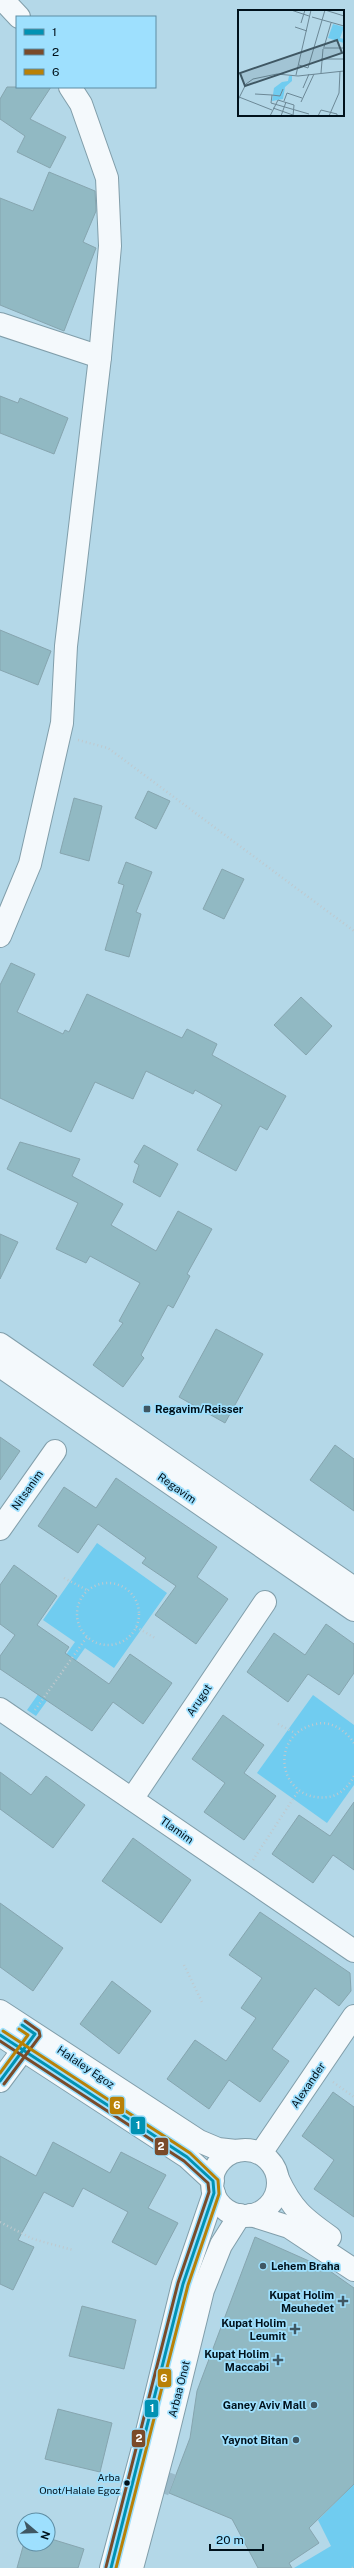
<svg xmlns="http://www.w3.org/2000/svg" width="354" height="2568" viewBox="0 0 354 2568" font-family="'Public Sans',sans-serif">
  <rect width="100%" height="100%" fill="#b4d8e8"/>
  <g fill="#70ccf0">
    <polygon points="97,1543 167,1593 114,1668 85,1648 36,1716 27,1710 75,1642 43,1620"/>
    <polygon points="313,1695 354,1725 354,1785 327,1823 257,1773"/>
    <polygon points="354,2484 354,2568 294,2568 331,2546 318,2520"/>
  </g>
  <g fill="#91b9c3" stroke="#86a5af">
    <polygon points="7,87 51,87 30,119 66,137 50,168 17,152 25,136 0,119 0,99"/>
    <polygon points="49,172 95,191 96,211 83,242 96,248 64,331 0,305 0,198 33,211"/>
    <polygon points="0,396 18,403 20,398 68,418 54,454 0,433"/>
    <polygon points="0,630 51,651 38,685 0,670"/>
    <polygon points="148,791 170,801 156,829 135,818"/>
    <polygon points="74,798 102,806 89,861 60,853"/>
    <polygon points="126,862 152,872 136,912 141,914 129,957 105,950 124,885 118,883"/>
    <polygon points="222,869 244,879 224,919 203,909"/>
    <polygon points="11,963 35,974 17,1012 63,1034 65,1030 69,1032 87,994 182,1038 187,1029 217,1044 212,1055 286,1096 267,1130 260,1126 236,1171 197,1150 222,1105 195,1090 193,1094 146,1071 133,1099 95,1082 71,1132 0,1098 0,985"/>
    <polygon points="301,997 332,1026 306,1055 274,1025"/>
    <polygon points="20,1142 80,1159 72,1176 123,1204 111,1225 156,1251 178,1211 212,1229 187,1274 190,1276 173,1308 168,1305 141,1355 144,1358 123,1387 93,1365 123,1323 119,1321 140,1283 90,1256 86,1263 56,1249 78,1203 7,1169"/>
    <polygon points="144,1145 178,1164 160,1197 133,1182 139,1165 134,1162"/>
    <polygon points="0,1234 18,1242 0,1279"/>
    <polygon points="216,1329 263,1354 225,1423 179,1397"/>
    <polygon points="0,1437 20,1451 0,1480"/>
    <polygon points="335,1445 354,1459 354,1511 310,1480"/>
    <polygon points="116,1478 217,1547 197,1577 228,1599 196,1644 155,1615 176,1586 142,1563 146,1558 98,1524 78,1553 38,1526 64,1487 96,1508"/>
    <polygon points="14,1565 57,1596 37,1625 69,1647 65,1653 109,1684 130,1654 172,1683 143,1724 113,1702 92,1731 0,1669 0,1656 15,1635 0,1624 0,1585"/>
    <polygon points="326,1624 354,1644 354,1673 339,1695 308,1674 288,1702 247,1672 274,1633 305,1655"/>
    <polygon points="223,1715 264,1745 244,1773 276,1796 244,1840 204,1812 225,1783 192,1759"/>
    <polygon points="0,1772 31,1795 46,1776 85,1805 53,1848 0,1809"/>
    <polygon points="354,1802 354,1870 333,1855 313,1883 272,1854 299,1815 330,1836"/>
    <polygon points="133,1838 191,1880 161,1923 102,1881"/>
    <polygon points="0,1903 63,1948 33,1991 0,1967"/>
    <polygon points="260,1912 350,1973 351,1991 339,2006 315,1988 272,2049 289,2061 260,2102 229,2080 209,2109 167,2079 195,2040 226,2061 256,2018 241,2008 262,1978 229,1955"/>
    <polygon points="112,1981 151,2011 119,2054 80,2024"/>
    <polygon points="333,2092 354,2107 354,2217 314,2189 334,2160 302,2136"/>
    <polygon points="53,2142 110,2173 121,2152 166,2175 148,2208 178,2223 156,2265 112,2242 128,2212 83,2188 73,2207 44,2192 18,2240 34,2247 13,2290 0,2284 0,2156 36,2176"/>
    <polygon points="255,2237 327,2269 354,2288 354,2484 309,2528 319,2543 289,2563 292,2568 258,2568 232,2519 169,2493 190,2438 197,2391"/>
    <polygon points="82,2306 136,2320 124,2369 69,2356"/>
    <polygon points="58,2409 112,2423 100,2472 45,2459"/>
    <polygon points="48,2538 84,2549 78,2568 17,2568 24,2543 48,2544"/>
  </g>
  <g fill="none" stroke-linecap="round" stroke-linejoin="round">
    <polyline stroke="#99bac9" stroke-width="22" stroke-dasharray="22 11" stroke-linecap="butt" points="164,2482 172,2485"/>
    <defs>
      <g id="minor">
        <polyline points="3,0 19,17"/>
        <polyline points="0,324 100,357"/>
        <polyline points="0,936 30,864 62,723 66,646 100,357 110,246 107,178 81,104 70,87"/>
        <polyline points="0,1344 354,1588"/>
        <polyline points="0,1366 354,1610"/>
        <polyline points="0,1529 55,1451"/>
        <polyline points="0,1709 354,1951"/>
        <polyline points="132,1799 265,1602"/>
        <polyline points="0,2011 199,2141 218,2149 236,2151"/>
        <polyline points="0,2035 187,2157 213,2181"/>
        <polyline points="0,2081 32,2038"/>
        <circle cx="245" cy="2183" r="33"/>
        <polyline points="261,2153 354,2016"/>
        <path d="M 278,2179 C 292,2209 303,2218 330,2237"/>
        <polyline points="251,2215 289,2227 354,2270"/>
        <polyline points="111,2568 144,2444 183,2284 214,2193"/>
        <polyline points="132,2568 164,2449 203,2290 221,2245 240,2215"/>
      </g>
    </defs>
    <use href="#minor" stroke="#819eaa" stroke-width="24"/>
    <g stroke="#bfc9ce" stroke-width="2.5" stroke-dasharray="1 3" stroke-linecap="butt">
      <polyline points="78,740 108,748 354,931"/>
      <polyline points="64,1578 87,1590"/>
      <circle cx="108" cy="1614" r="31"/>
      <polyline points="136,1627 155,1638"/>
      <polyline points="35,1710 87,1637"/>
      <polyline points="278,1724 295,1733"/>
      <path d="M 354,1743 C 346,1731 331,1720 316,1724 C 266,1735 279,1804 329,1797 C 340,1795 349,1786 354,1776"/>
      <polyline points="253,1860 299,1790"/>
      <polyline points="184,1965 202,2002"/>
      <polyline points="333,2082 354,2097"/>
      <polyline points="0,2222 33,2239 73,2250"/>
      <polyline points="352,2568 354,2567"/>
    </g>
    <use href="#minor" stroke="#f4f9fc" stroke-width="22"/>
    <defs>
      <g id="bus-1">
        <polyline points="0,2035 187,2157 213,2181 214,2193 183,2284 111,2568"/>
        <polyline points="0,2081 35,2034 22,2025"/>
      </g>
      <g id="bus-2">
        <polyline points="0,2041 184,2161 208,2183 209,2192 178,2283 106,2567"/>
        <polyline points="4,2084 40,2036 39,2031 25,2021"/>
      </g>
      <g id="bus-3">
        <polyline points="3,2031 190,2153 218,2180 219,2194 188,2285 116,2568"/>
        <polyline points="0,2073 28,2035 19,2029"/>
      </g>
    </defs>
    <use href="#bus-1" stroke="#9ee0fe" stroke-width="6"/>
    <use href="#bus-2" stroke="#9ee0fe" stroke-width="6"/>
    <use href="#bus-3" stroke="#9ee0fe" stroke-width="6"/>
    <use href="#bus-1" stroke="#0092b3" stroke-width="3"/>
    <use href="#bus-2" stroke="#7a4b2a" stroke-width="3"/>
    <use href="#bus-3" stroke="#b98107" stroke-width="3"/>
  </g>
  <g fill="#3f5763" stroke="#9ee0fe" stroke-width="1.5">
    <rect x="143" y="1405" width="8" height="8" rx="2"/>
    <circle cx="263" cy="2266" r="4"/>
    <path d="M341 2295h4v4h4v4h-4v4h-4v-4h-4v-4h4z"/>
    <path d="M293 2323h4v4h4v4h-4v4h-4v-4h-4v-4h4z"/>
    <path d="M276 2354h4v4h4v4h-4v4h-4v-4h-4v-4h4z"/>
    <circle cx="314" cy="2405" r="4"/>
    <circle cx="296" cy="2440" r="4"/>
  </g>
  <circle fill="#00111b" stroke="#9ee0fe" stroke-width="1.5" cx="127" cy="2483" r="3.5"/>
  <g text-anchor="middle" stroke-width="3.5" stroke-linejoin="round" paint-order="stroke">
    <g font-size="10" fill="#00111b" stroke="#9ee0fe" text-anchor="end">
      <text x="120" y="2481">Arba<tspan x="120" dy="13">Onot/Halale Egoz</tspan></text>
    </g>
    <g font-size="11" font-weight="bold" fill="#00111b" stroke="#9ee0fe" text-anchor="end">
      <text x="155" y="1413" text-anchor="start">Regavim/Reisser</text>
      <text x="271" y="2270" text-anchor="start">Lehem Braha</text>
      <text x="334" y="2299">Kupat Holim<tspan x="334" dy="13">Meuhedet</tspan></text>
      <text x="286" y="2327">Kupat Holim<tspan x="286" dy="13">Leumit</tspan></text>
      <text x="269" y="2358">Kupat Holim<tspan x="269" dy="13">Maccabi</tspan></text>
      <text x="306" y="2409">Ganey Aviv Mall</text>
      <text x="288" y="2444">Yaynot Bitan</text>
    </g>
    <g font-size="11" fill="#00111b" stroke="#9ee0fe">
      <text transform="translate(177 1488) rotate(35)" y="4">Regavim</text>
      <text transform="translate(27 1490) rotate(-55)" y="4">Nitsanim</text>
      <text transform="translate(199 1700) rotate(-56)" y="4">Arugot</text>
      <text transform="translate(177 1830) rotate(35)" y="4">Tlamim</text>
      <text transform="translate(86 2067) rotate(34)" y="4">Halaley Egoz</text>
      <text transform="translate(308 2085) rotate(-56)" y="4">Alexander</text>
      <text transform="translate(179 2389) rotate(-76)" y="4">Arbaa Onot</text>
    </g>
  </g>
  <g transform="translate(238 10)">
    <rect width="106" height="106" fill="#b4d8e8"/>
    <path d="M 95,14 L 106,17 L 102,28 L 106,29 L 106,33 L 90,28 ZM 51,66 L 54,66 L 54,71 L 47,77 L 45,89 L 34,91 L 36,78 L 44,72 L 50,71 Z" fill="#70ccf0"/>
    <path fill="none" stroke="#6c8896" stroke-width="1" d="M 53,0 L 71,6M 87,0 L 106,6M 74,7 L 106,16M 63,13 L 67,0M 57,17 L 69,21M 86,37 L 93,13M 85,38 L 106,38M 83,49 L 106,49M 61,55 L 70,58 L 87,0M 83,63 L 85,39M 58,65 L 73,0M 65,78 L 71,64M 17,84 L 34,85 L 33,93 L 71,104M 34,85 L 42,86 L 45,79M 1,87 L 34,100M 0,90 L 8,74 L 15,69 L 39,64 L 60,66 L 106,61M 46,91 L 49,83 L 64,88M 63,92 L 76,64M 35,98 L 55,105M 32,106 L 40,90 L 56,95 L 55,106M 43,106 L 48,92M 80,106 L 83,100 L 99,104 L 99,106M 91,106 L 101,83 L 102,61"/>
    <path fill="#3f5763" fill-opacity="0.15" stroke="#3f5763" stroke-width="2" d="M 99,30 L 104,43 L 7,76 L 2,63 Z"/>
    <rect width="106" height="106" fill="none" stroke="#00111b" stroke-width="2"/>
  </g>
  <g stroke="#9ee0fe" stroke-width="1.5">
    <rect x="109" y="2096" width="16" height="19" rx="4" fill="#b98107"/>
    <rect x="130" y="2116" width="16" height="19" rx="4" fill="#0092b3"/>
    <rect x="154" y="2137" width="15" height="19" rx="4" fill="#7a4b2a"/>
    <rect x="157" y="2368" width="15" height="20" rx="4" fill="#b98107"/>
    <rect x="144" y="2399" width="15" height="19" rx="4" fill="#0092b3"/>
    <rect x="131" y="2429" width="15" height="19" rx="4" fill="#7a4b2a"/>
  </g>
  <g font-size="11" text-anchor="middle" font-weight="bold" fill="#fff">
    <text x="117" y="2109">6</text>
    <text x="138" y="2129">1</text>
    <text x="161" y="2150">2</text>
    <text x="164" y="2382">6</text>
    <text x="152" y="2412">1</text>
    <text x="139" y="2442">2</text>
  </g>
  <rect x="16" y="16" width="140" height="72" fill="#9ee0fe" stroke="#5f8da3"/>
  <rect x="24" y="29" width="20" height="6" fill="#0092b3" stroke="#5f8da3"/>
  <text x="52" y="36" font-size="12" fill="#00111b">1</text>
  <rect x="24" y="49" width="20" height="6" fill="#7a4b2a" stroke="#5f8da3"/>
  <text x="52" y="56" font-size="12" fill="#00111b">2</text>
  <rect x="24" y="69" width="20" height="6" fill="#b98107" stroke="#5f8da3"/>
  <text x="52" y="76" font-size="12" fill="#00111b">6</text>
  <g transform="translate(36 2532) rotate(109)"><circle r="19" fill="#9ee0fe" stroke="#5f8da3"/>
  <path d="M0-3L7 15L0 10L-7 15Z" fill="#3f5763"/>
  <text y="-6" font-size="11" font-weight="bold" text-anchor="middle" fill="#00111b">N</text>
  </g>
  <path d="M210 2544v6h53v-6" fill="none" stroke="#00111b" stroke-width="2"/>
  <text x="216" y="2544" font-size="12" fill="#00111b" stroke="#9ee0fe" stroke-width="3" paint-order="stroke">20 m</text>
</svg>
